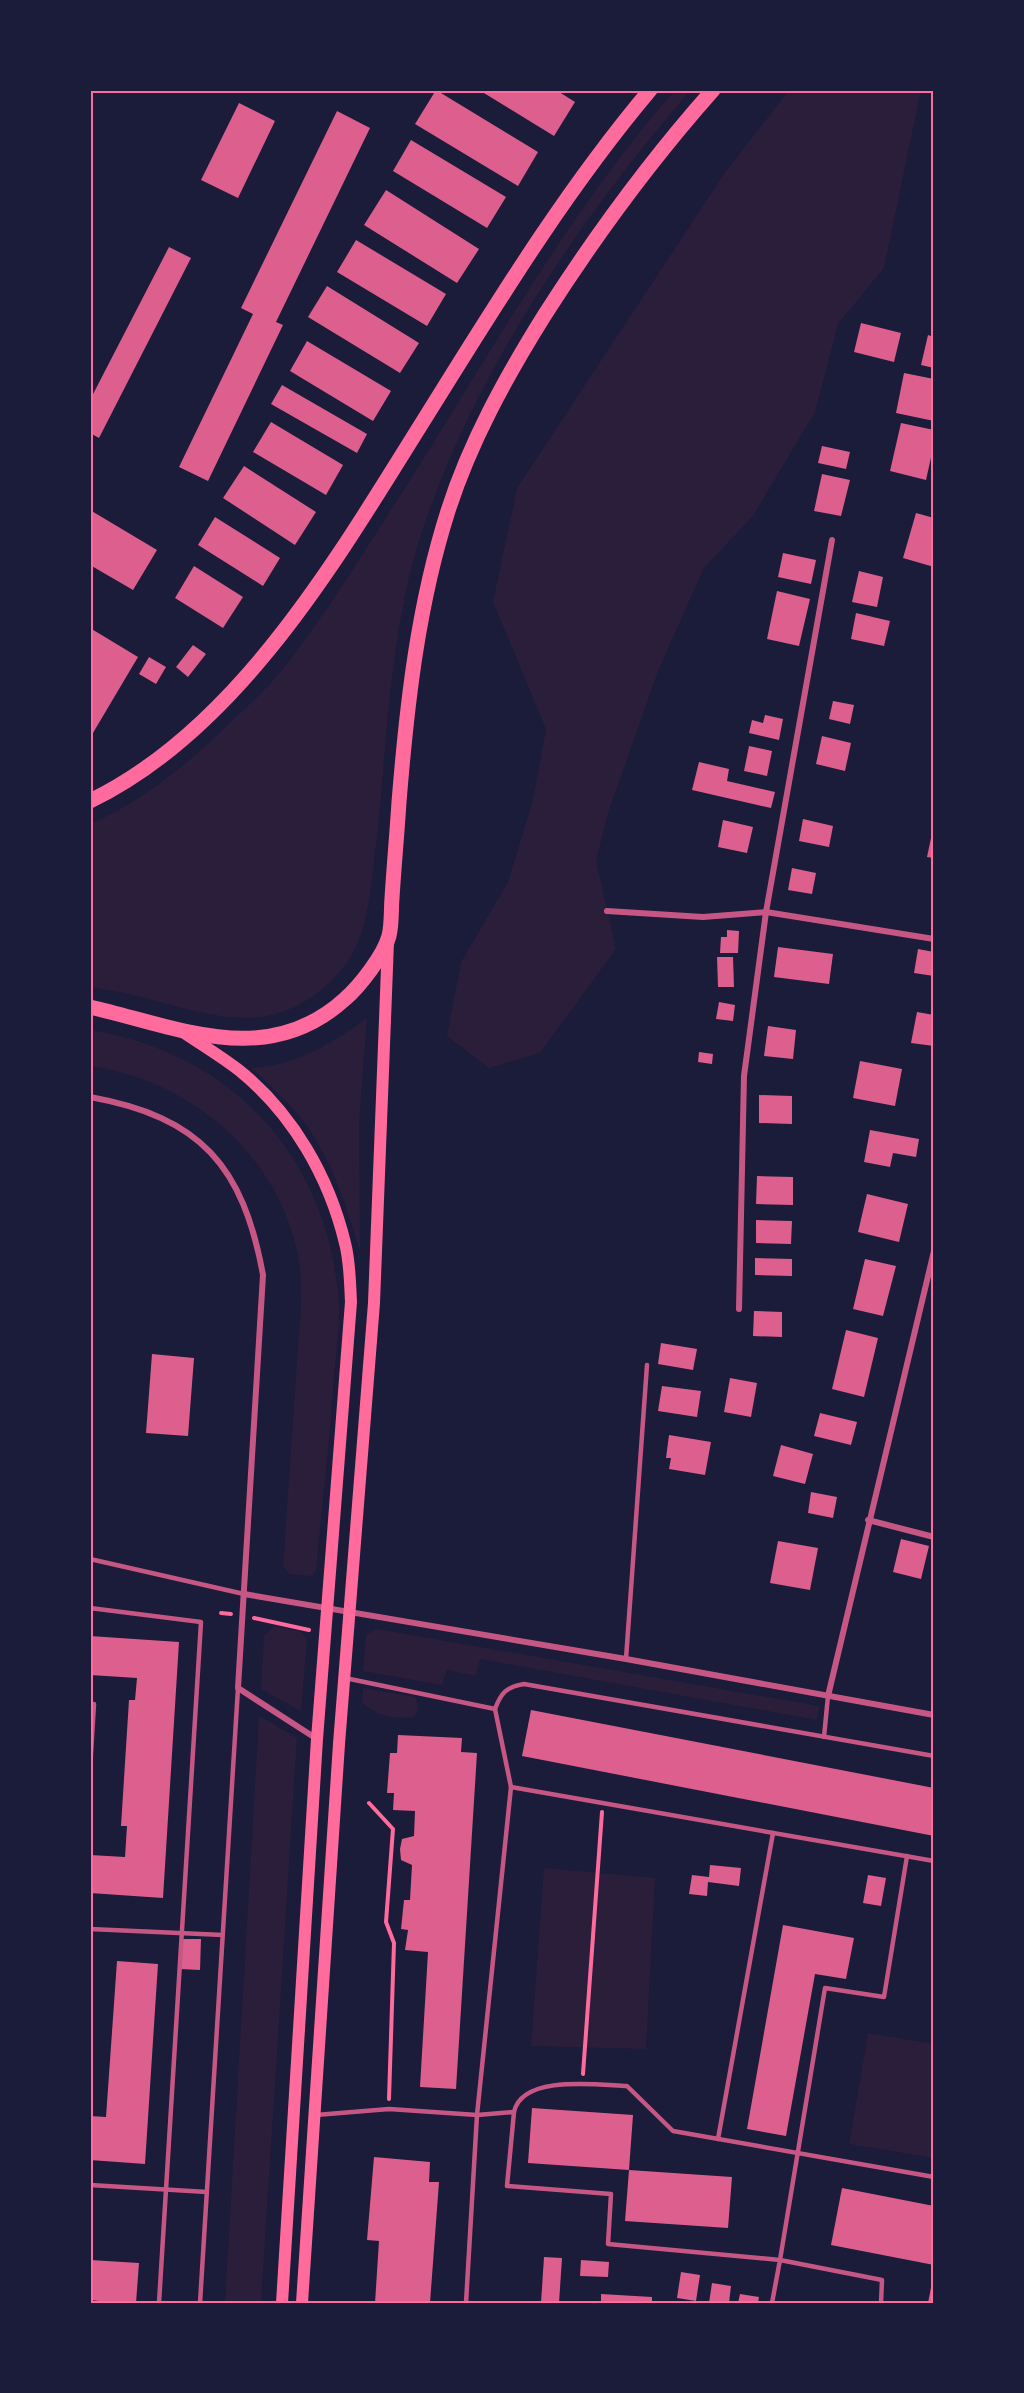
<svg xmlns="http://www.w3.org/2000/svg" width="1024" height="2393" viewBox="0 0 1024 2393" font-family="'Work Sans',sans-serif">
  <rect width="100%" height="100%" fill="#1b1b3a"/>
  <g fill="#2a1e3b">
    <path d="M 675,90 L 691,90 C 580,217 470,379 419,541 C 404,588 397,638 391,687 C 384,745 382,803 374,861 C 371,885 369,911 361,934 C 354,954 342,972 327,985 C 264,1041 204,1012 133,995 C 119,991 104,990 90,987 L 90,824 C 147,799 191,761 235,718 C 251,703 268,687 282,670 C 327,613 365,550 405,488 C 490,354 569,211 675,90 Z"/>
    <polygon points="789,90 921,90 884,268 838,324 815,412 753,516 704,568 658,671 608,813 596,861 616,949 540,1053 489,1068 447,1036 461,962 508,882 533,800 546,729 493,602 517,488 726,171"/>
    <path d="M 367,1018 L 359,1122 L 360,1251 C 346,1206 331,1156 301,1118 C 287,1100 268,1084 252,1068 C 298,1065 331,1044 367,1018 Z"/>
    <path d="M 90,1030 C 235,1053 331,1161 339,1307 C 340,1329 336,1353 334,1375 C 330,1440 322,1505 316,1570 L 312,1576 L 290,1574 L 283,1566 L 301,1304 C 300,1292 301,1279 300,1267 C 284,1160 195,1081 90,1066 Z"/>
    <polygon points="274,1626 300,1631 307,1640 301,1711 261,1689 264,1636"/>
    <polygon points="377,1629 819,1706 817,1720 480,1659 476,1676 447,1670 442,1685 363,1671 366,1635"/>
    <path d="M 363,1688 L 416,1697 L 418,1710 L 414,1717 C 393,1719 377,1717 362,1702 Z"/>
    <polygon points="259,1716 297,1738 261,2303 225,2303"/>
    <polygon points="544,1868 655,1878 646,2049 531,2046"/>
    <polygon points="868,2033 934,2044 934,2158 849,2144"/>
  </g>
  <g fill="#dd5f8e">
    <polygon points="436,90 538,152 518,186 415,124"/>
    <polygon points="479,90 556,90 575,102 554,136"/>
    <polygon points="239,103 275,121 238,198 201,180"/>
    <polygon points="337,111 370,128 276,322 283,325 208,481 179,467 253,314 241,308"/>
    <polygon points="411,140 506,197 487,228 393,171"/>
    <polygon points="386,190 479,249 457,283 364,225"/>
    <polygon points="356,240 446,294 427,326 337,272"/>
    <polygon points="169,247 191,258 99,438 90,433 90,400"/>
    <polygon points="327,286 419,343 400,373 308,317"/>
    <polygon points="861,323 901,333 894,362 854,352"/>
    <polygon points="928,335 934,337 934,368 921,365"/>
    <polygon points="307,341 391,391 373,421 290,371"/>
    <polygon points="904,373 934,379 934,421 896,413"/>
    <polygon points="282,385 367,434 357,453 271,404"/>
    <polygon points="271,422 343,465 326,495 253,452"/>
    <polygon points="901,423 934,430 934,444 926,480 890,471"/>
    <polygon points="822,446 850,452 846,469 818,463"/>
    <polygon points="244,466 316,512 295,545 223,498"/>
    <polygon points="822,474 850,480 841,516 814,511"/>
    <polygon points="90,510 157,550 133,590 90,565"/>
    <polygon points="916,513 934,518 934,567 903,558"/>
    <polygon points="215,517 280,558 263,586 198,545"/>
    <polygon points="783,553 816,560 811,584 778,577"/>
    <polygon points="194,566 243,597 223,628 175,598"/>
    <polygon points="859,571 883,577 877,607 852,602"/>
    <polygon points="777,591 810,599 799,646 767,639"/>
    <polygon points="856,613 890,621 884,646 851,639"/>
    <polygon points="90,628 138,657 90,738"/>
    <polygon points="193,645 206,654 188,677 176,667"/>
    <polygon points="149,657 166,667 156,684 139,674"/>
    <polygon points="833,701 854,705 850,724 829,719"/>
    <polygon points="765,715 783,719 779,740 749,733 752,720 763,723"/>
    <polygon points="822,736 851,743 845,771 816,764"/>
    <polygon points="749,746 772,751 767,776 744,771"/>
    <polygon points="699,762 729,769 727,781 775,792 771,808 692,790"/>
    <polygon points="803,819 833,826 829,847 799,841"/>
    <polygon points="723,820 753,827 747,853 718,847"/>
    <polygon points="931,838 934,839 934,858 927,857"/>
    <polygon points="792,868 816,873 812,894 788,890"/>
    <polygon points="727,930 739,931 738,953 720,953 721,937 727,937"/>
    <polygon points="778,947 833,954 829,984 774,977"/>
    <polygon points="918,949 934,952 934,976 914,973"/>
    <polygon points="717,957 733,957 734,987 718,987"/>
    <polygon points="719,1002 735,1005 733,1021 716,1019"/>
    <polygon points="917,1012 934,1015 934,1046 911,1043"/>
    <polygon points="768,1026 796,1030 793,1059 764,1056"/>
    <polygon points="699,1052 713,1054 712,1064 698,1062"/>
    <polygon points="860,1061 902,1069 895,1106 853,1098"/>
    <polygon points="759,1095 792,1096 792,1124 759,1123"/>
    <polygon points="870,1130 919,1139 916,1157 893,1153 890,1167 864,1162"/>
    <polygon points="757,1176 793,1177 793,1205 756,1204"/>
    <polygon points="867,1194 908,1204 899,1242 858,1232"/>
    <polygon points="756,1220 792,1221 791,1244 756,1243"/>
    <polygon points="755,1258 792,1259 792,1276 755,1275"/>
    <polygon points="865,1259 896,1266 883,1316 853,1309"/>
    <polygon points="754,1311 782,1312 782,1337 753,1336"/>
    <polygon points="846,1330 878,1338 864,1397 832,1389"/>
    <polygon points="661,1343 697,1349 693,1370 658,1364"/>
    <polygon points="152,1354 194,1358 188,1436 146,1433"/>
    <polygon points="730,1378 757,1383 751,1417 724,1412"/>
    <polygon points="662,1386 701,1391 697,1417 658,1411"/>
    <polygon points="820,1413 857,1422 851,1445 814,1436"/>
    <polygon points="669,1435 711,1442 705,1475 669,1469 671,1458 666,1458"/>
    <polygon points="781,1445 813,1454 805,1484 773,1476"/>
    <polygon points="811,1492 837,1497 833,1518 808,1513"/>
    <polygon points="901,1539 929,1546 921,1579 893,1572"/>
    <polygon points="778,1541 818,1548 810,1590 770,1583"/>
    <polygon points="90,1636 179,1642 163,1898 90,1893 90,1855 125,1857 127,1826 121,1826 129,1700 135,1700 137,1678 90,1675"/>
    <polygon points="531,1710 934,1788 934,1836 522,1756"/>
    <polygon points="398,1735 462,1738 461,1752 477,1753 456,2089 420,2087 428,1952 405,1950 408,1930 401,1929 404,1900 410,1900 412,1865 401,1860 400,1849 402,1839 414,1836 415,1811 393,1810 394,1793 387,1793 390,1753 397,1753"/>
    <polygon points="710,1865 741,1868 739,1886 708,1882 707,1896 689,1894 692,1875 709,1877"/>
    <polygon points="868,1875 886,1878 881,1906 863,1903"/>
    <polygon points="783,1925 854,1938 846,1979 815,1974 786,2136 747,2129"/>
    <polygon points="182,1939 201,1939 200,1970 180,1969"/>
    <polygon points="117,1961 158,1964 145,2164 90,2160 90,2116 106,2117"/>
    <polygon points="532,2108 633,2115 629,2170 528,2163"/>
    <polygon points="374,2157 430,2162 429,2182 439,2182 430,2303 375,2303 379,2241 367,2240"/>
    <polygon points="629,2170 732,2177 728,2228 625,2221"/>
    <polygon points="842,2188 934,2206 934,2265 831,2245"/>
    <polygon points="544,2257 562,2258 559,2303 541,2303"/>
    <polygon points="90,2260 139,2263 136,2303 99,2303 99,2301 90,2300"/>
    <polygon points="581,2260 609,2262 608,2277 580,2276"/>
    <polygon points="681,2272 700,2275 696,2301 677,2298"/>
    <polygon points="933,2277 934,2303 928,2303"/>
    <polygon points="712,2283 731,2286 729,2303 709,2303"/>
    <polygon points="601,2294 652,2297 652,2303 601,2303"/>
    <polygon points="740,2294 759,2297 758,2303 738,2303"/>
  </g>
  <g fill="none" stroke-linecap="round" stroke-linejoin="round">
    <g stroke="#ff6b9d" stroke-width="4">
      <polyline points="221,1613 231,1614"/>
      <polyline points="254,1618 309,1630"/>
      <polyline points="369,1803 393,1829 386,1922 394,1943 389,2099"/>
      <polyline points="583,2074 602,1812"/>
    </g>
    <g stroke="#c65784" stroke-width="4.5">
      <polyline points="90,1559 244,1594"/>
      <polyline points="90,1608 201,1622 159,2303"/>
      <polyline points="626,1659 647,1365"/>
      <polyline points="345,1678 495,1709 511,1787 477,2115 466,2303"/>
      <polyline points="90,1704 94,1704 90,1770"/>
      <path d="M 495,1709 C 501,1693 506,1687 524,1684 L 934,1756"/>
      <polyline points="824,1737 828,1696"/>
      <polyline points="511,1787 934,1861"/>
      <polyline points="90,1929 223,1935"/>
      <path d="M 514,2112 C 522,2074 599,2085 627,2086 L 673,2131 L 934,2177"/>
      <polyline points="316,2115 389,2109 477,2115 514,2112 507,2186 611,2194 608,2244 780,2260 772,2303"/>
      <polyline points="718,2139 773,1833"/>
      <polyline points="90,2185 207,2192"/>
      <polyline points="200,2303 238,1688"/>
      <polyline points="881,2303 882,2280 780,2260 825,1988 884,1997 907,1856"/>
    </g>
    <g stroke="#c65784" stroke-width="6">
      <polyline points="607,911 703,917 766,912 934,939"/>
      <path d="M 90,1097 C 201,1117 243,1166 263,1275 L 238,1688 L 317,1739"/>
      <polyline points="739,1309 744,1076 766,912 832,540"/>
      <polyline points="868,1520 934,1537"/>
      <polyline points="244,1594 626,1659 934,1715"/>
      <polyline points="828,1696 934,1251"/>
    </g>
    <g stroke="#ff6b9d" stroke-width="12">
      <path d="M 183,1032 C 202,1045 222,1057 240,1071 C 293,1114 329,1177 345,1243 C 350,1262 350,1283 351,1302 L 317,1739 L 282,2303"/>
      <polyline points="302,2303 339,1744 374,1303 388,942"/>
    </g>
    <g stroke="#ff6b9d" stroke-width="15">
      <path d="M 90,801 C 241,728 341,552 427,415 C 497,303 565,191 650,90"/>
      <path d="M 90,1007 C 178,1027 267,1070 345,999 C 360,986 384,955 389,936 C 392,924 391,910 392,898 C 394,866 397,834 399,802 C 407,703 418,605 448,511 C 470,442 506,377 544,316 C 595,236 650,161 713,90"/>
    </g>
  </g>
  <rect width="1024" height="2393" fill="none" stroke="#1b1b3a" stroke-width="183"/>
  <rect x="92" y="92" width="840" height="2210" fill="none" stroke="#ff6b9d" stroke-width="2"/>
</svg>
